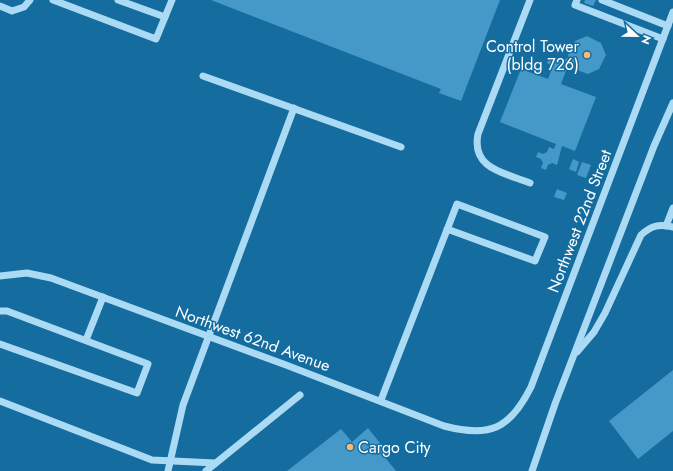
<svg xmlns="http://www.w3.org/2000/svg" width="673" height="471" viewBox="0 0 673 471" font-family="Jost,sans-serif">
  <rect width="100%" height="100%" fill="#146c9f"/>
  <g fill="#4599c8">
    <polygon points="211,0 500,0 461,101 439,93 441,89"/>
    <polygon points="585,0 596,0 593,6 584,3"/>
    <polygon points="587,36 601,43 606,55 599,69 588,74 572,68 571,64 568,65 561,84 596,97 575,151 562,146 557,165 552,163 548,165 546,170 541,168 543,163 541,159 536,157 538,152 543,154 547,152 549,147 554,149 556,144 500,122 521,69 548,79 553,66 547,63 549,57 562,62 562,60 569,58 568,55 575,41"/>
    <polygon points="573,159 579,162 576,172 569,169"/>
    <polygon points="582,162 591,165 586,178 577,175"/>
    <polygon points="557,189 567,193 564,200 554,197"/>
    <polygon points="673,370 673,431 638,459 609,421"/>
    <polygon points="368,428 388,453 384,456 396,471 287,471 341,429 352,442"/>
  </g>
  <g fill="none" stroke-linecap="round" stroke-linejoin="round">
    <g stroke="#abdaf4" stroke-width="7">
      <polyline points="53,0 156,39 172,0"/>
      <polyline points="118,0 165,17"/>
      <path d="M 530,0 L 478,134 C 471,169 505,173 530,183"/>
      <polyline points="577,0 575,5 663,39"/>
      <polyline points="602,0 668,26"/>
      <polyline points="0,6 12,11 24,7 30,0"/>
      <polyline points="203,76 401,147"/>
      <polyline points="666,226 673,208"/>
      <path d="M 0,276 L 27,273 L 51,278 L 286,365 L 444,426 C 490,438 510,429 531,387 L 673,12"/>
      <polyline points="0,311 7,311 148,364 137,393 0,344"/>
      <polyline points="86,340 103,297"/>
      <path d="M 577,352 L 594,332 L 605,313 L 641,235 C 652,225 659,224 673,227"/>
      <polyline points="381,400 457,204 545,237 535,261 447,229"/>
      <polyline points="0,401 152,460 215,463"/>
      <polyline points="168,471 183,405 294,108"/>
      <polyline points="206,471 300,395"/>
      <polyline points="532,471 555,404 654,146 673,103"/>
    </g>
  </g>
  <g fill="#ffb96e" stroke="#146c9f" stroke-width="1.5">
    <circle cx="587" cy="55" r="4"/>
    <circle cx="350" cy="447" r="4"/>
  </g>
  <g text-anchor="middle" stroke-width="3" stroke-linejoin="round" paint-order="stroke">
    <g font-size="16" fill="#fff" stroke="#146c9f" text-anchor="end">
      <text x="579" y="52">Control Tower<tspan x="579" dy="18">(bldg 726)</tspan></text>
      <text x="358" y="453" text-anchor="start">Cargo City</text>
    </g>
    <g font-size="16" fill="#fff" stroke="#146c9f">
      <text transform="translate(579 221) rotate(-69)" y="6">Northwest 22nd Street</text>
      <text transform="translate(253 338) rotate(20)" y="6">Northwest 62nd Avenue</text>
    </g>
  </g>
  <g transform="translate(637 36) rotate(112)" stroke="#146c9f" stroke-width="3" paint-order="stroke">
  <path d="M0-3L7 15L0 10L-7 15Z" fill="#ffffff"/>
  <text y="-6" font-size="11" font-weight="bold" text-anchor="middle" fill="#ffffff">N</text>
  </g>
</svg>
